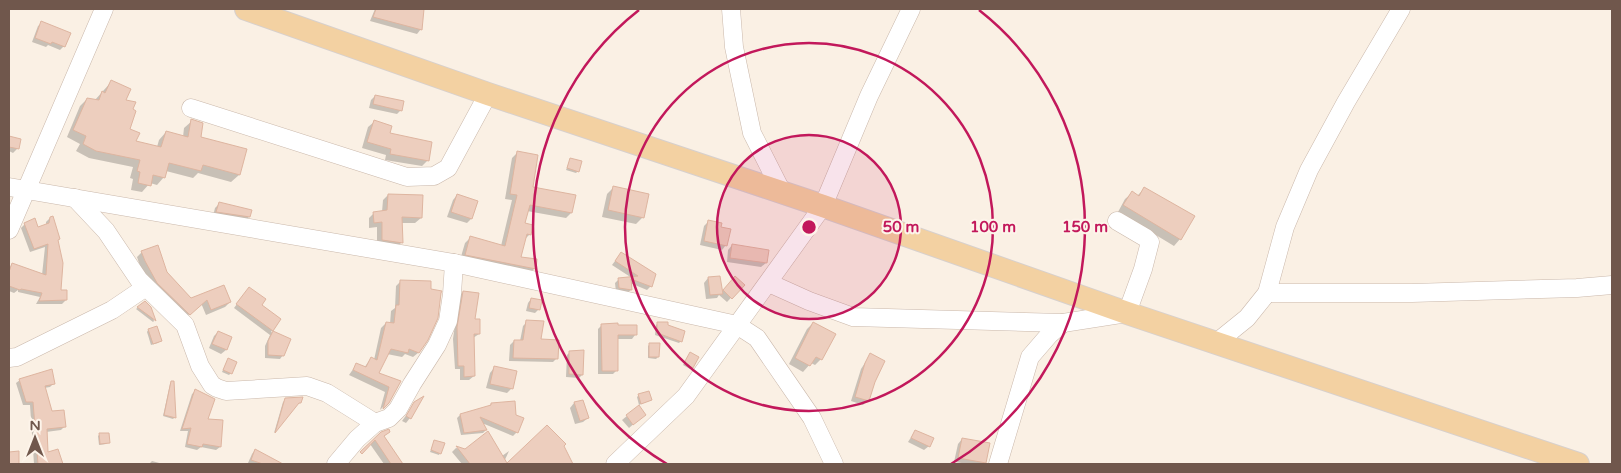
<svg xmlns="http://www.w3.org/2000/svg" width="1621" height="473" viewBox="0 0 1621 473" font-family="'Varela Round',sans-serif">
  <rect width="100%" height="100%" fill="#faf0e4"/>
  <g fill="#0003">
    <polygon points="375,9 423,9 421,29 417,34 370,21"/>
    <polygon points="42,23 64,46 60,50 48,45 46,47 32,42 38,26"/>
    <polygon points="112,81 124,101 128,130 134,142 157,147 159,140 166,132 183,137 184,128 192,121 199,138 239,175 231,182 198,173 193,178 166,171 164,177 157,185 150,183 142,192 131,190 133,179 130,178 133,167 89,158 76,151 80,144 67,137 80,106 87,99 95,100"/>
    <polygon points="375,96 401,110 397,114 369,108 371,100"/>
    <polygon points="374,122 388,134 428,160 422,166 385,160 386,155 362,148 368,127"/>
    <polygon points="9,138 20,140 18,148 13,153 9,151"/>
    <polygon points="517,153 532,188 571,213 566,218 527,211 524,224 530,234 524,240 519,258 535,268 529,274 460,260 465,243 470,238 501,246 512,200 505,199 512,158"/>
    <polygon points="570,159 578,171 576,173 566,170"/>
    <polygon points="614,187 642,218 636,224 602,217 607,194"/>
    <polygon points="1145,188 1180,239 1174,246 1118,212 1125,199 1132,193 1137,196"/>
    <polygon points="388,195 421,218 415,223 401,223 401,243 396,248 377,245 377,227 369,228 369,218 374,213 382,212 383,200"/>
    <polygon points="457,195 477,202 471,219 467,223 447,217 453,200"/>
    <polygon points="219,204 249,217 244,221 213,216 215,208"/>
    <polygon points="50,218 57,241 60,291 66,300 62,304 36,304 40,297 18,292 18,290 14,293 9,291 9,268 12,264 42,275 45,247 30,252 21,228 25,224 38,228 46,225 46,222"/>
    <polygon points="708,222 719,228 726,245 722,250 700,245 704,226"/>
    <polygon points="732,245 766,263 761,267 727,262 728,250"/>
    <polygon points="142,252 166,273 190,300 223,286 230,302 225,307 206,315 201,303 184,319 152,288 140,266 137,257"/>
    <polygon points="618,257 651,286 647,290 630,283 631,290 627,293 616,292 615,283 618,280 632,278 612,265"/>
    <polygon points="719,277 721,293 735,278 743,285 727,302 719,295 717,298 706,299 704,283 708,278"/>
    <polygon points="401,281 418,353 413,357 405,354 402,357 387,354 378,373 400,382 388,402 380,410 385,392 349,375 356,365 364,368 371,358 374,360 381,328 386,323 390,324 391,311 395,308 396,286"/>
    <polygon points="249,288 260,306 280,319 271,332 290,340 283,355 280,359 265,358 265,346 270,335 234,308"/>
    <polygon points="463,292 479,334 473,338 474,376 469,380 460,380 460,369 455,369 453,339 459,296"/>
    <polygon points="531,299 539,309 535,313 526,311 528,303"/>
    <polygon points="145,302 150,307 154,321 153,322 136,309"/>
    <polygon points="527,322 540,341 557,358 553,362 509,361 510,345 514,341 520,341 523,326"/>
    <polygon points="658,323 681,341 679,343 655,335 656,325"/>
    <polygon points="813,323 821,359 815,365 811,363 803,372 789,364 807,329"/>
    <polygon points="602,325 635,335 632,339 617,339 617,370 613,374 598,374 598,329"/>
    <polygon points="148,330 160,341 158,343 151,345 147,332"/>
    <polygon points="218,332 231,337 226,350 221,354 209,348 214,336"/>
    <polygon points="650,344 658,357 656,359 648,358 648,346"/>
    <polygon points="570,352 582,375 579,378 566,377 567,355"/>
    <polygon points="690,354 692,367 690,369 683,365"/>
    <polygon points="870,355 874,381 867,401 863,405 851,401 861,369"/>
    <polygon points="227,361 231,373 229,375 222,372"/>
    <polygon points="494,368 512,388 507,393 486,388 490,373"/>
    <polygon points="20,380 54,383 50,387 44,388 51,413 65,426 61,430 46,432 47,454 61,462 59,464 34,464 30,405 23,405 16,383"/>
    <polygon points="172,382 175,417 173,419 163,416 170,384"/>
    <polygon points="195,391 207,420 220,447 216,450 201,447 197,450 185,447 188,431 180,431 192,394"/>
    <polygon points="639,395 651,400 639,405 637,397"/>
    <polygon points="286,399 300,403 296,405 274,433 283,402"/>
    <polygon points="582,401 588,418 583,422 575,424 570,408 574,403"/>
    <polygon points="415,403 410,418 406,423 402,421"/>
    <polygon points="491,404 517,432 513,436 482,423 486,430 483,433 461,435 457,418 460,415 488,407"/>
    <polygon points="638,407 644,415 629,428 622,420"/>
    <polygon points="547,427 562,446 572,464 508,464"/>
    <polygon points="915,431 929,446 924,450 908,442"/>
    <polygon points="389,432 383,437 402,464 384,464 370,444 381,433"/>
    <polygon points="100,434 108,442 106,444 99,445 98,436"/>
    <polygon points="962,439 985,462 983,464 969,464 954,462 958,444"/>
    <polygon points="434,441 440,453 439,455 430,452"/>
    <polygon points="456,448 502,456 509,451 503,464 477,464 475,461 471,464 462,464 452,452"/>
    <polygon points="255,450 272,459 271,464 248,463 252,454"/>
    <polygon points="152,461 163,464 149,464"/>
  </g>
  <g fill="#edcebe" stroke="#deb5a0">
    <polygon points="376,9 424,9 422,30 373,17"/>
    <polygon points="41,21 71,33 65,47 52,42 51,44 35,38"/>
    <polygon points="111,80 131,89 126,100 136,102 133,109 136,111 130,129 140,133 136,141 161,147 166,131 188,137 191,119 203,123 201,137 247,149 240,175 203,165 201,171 169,163 165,178 153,175 151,186 138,183 140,172 137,171 140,160 96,151 83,144 86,136 73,130 87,98 99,100 102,91 105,93"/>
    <polygon points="375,95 404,101 402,111 373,104"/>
    <polygon points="374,120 392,126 390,133 432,142 429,161 390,154 391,149 367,142"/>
    <polygon points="9,136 21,139 19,149 9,147"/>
    <polygon points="517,151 538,155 533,187 576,195 572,213 530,205 525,223 533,225 531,235 527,234 521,257 537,259 536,269 465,255 470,236 505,246 517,195 510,194"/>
    <polygon points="570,158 582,161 579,172 567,168"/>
    <polygon points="613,186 649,194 644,218 608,210"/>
    <polygon points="1144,187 1195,216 1181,240 1123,205 1132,191 1139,196"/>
    <polygon points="388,194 423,195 422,218 402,217 403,243 382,240 382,222 374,223 373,212 387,210"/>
    <polygon points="457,194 478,201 472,219 451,212"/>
    <polygon points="219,202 252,210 250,217 216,212"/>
    <polygon points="53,216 60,239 58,240 63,263 61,290 67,290 67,300 39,301 42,293 21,289 20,290 9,286 9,272 12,263 46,275 48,244 34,249 24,223 35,218 38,227 49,223 50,217"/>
    <polygon points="708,220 722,223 721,227 731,229 727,246 704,241"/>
    <polygon points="732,244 769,250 767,263 730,258"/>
    <polygon points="158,245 167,272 191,298 224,285 231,302 211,310 207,300 190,315 157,283 145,261 141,251"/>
    <polygon points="621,252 656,274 652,287 631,279 632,290 619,288 618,278 638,276 615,261"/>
    <polygon points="720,276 723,294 710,295 708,277"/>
    <polygon points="735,276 745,285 732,299 723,290"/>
    <polygon points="400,280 431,281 431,289 442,291 441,293 438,318 428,340 419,353 409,349 408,353 391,349 379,373 401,381 389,403 383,409 389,387 353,370 356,363 366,367 371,357 377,360 386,322 394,323 396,305 399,305"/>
    <polygon points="249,287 266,299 262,305 281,319 273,331 291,339 284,356 268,355 268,341 273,331 236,304"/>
    <polygon points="463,291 479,293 475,319 480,319 480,334 474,334 475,376 464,377 464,366 458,366 457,327"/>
    <polygon points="531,298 542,300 540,310 529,308"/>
    <polygon points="145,301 151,307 156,321 137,307"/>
    <polygon points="526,320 544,321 541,339 559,340 558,359 513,358 514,340 523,340"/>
    <polygon points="657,322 668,322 668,325 685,331 682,342 657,333"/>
    <polygon points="813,322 836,334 822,360 816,357 810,366 795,358"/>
    <polygon points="618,323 618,325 637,325 637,335 618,335 618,371 602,371 601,324"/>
    <polygon points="157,326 162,341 153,344 148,329"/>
    <polygon points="218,331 232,337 227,350 212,344"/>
    <polygon points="649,343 660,343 659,357 649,357"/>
    <polygon points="584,350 583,375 569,374 569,351"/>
    <polygon points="690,352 699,357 693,368 684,363"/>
    <polygon points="870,353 885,361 875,382 869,401 855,397 865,363"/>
    <polygon points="228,358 237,362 232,374 223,370"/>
    <polygon points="494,366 517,371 513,389 490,384"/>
    <polygon points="52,369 55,384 45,386 52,411 64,410 66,427 47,429 48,452 58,449 63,464 38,464 33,402 26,402 19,379"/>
    <polygon points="171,381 174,381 176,418 164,415"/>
    <polygon points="195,389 215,399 208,419 223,420 221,447 203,444 202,447 187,444 191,428 182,429"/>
    <polygon points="649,391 652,400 641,404 638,394"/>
    <polygon points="424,396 411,419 406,416 414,402"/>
    <polygon points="303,397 301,403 299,403 275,433 285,398"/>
    <polygon points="583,400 589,418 580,421 574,402"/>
    <polygon points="515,401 516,415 524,418 518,433 480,417 487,430 464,433 460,414 491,405 491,403"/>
    <polygon points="639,405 646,415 633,425 626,415"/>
    <polygon points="547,425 566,444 564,446 573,464 470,464 456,446 465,449 488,431 507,463"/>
    <polygon points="389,429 390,432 384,436 403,464 391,464 375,440 362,454 360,452 381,432"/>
    <polygon points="915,430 934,438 930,447 911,438"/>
    <polygon points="99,433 109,433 110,443 100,444"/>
    <polygon points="962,438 990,443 986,463 958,458"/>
    <polygon points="434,440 445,443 441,454 431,450"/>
    <polygon points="255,449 283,464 263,464 251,460"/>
    <polygon points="19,451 19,464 9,464 9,452"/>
  </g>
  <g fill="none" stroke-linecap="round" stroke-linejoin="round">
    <defs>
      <g id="minor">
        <polyline points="731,9 734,47 752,133 782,192"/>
        <polyline points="191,108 407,177 434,176 448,168 488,94"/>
        <polyline points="9,187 454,263 737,325 757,338 812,418 834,464"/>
        <polyline points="75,198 106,231 139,280 185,325 200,366 212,385 217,388 226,391 307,386 327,393 375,423"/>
        <polyline points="9,230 104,9"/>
        <polyline points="769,283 809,301 853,317 1063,323 1127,313 1143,269 1150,242 1146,238 1117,221"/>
        <polyline points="1267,293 1412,293 1577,288 1612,285"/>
        <polyline points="1216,343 1247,318 1267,293 1285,227 1309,170 1346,102 1401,9"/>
        <polyline points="9,358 17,357 112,310 146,287"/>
        <polyline points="336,464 357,439 375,423 389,418 398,409 412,384 437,345 448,321 452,294 454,263"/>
        <polyline points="615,464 686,396 823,206 869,96 911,9"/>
        <polyline points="998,464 1030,357 1049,335 1063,323"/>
      </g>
      <polyline id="major" points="246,9 488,94 823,206 1127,313 1578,464"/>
    </defs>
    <use href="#minor" stroke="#cab8ab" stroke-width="19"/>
    <use href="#major" stroke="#d7d0cd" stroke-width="24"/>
    <use href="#minor" stroke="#fff" stroke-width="18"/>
    <use href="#major" stroke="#f3d1a2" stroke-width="22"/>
  </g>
  <circle cx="809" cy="227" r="92" fill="#c2185b" fill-opacity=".12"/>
  <g fill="none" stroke="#c2185b" stroke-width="2.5">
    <circle cx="809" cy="227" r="92"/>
    <circle cx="809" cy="227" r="184"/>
    <path d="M667 464A276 276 0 0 1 639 10M979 10A276 276 0 0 1 951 464"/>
  </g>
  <circle cx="809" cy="227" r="8" fill="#c2185b" stroke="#fdf4ea" stroke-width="2.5"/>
  <g font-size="15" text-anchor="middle" font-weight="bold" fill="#c2185b" stroke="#fdf4ea" stroke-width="4" stroke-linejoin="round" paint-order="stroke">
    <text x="901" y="232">50 m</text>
    <text x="993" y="232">100 m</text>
    <text x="1085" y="232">150 m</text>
  </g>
  <rect width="1621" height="473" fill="none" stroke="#70574c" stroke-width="20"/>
  <g transform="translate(35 438)" stroke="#fdf4ea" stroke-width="4" paint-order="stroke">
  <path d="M0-4L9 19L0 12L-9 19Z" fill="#70574c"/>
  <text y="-8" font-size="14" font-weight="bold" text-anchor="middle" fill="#70574c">N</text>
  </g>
</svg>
